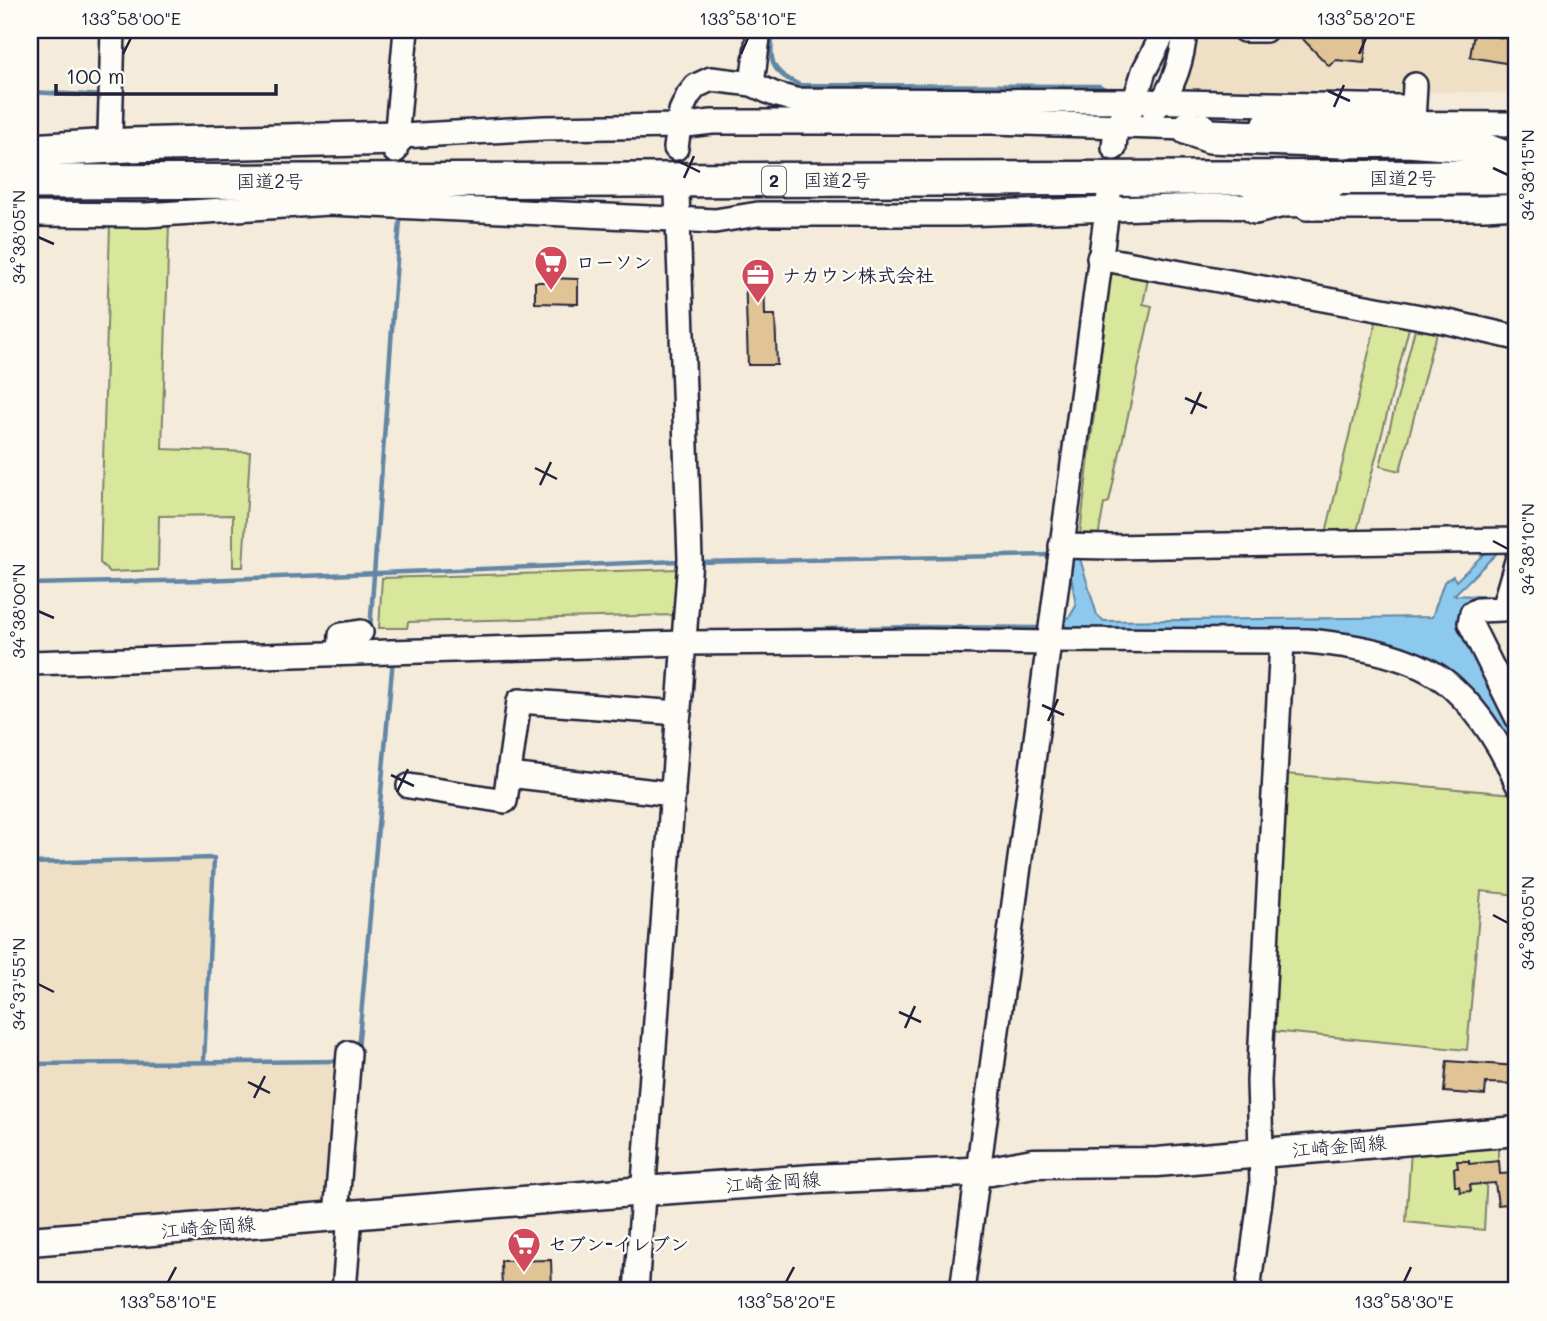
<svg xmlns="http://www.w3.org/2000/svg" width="1547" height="1321" viewBox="0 0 1547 1321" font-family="Mali,'Klee One',sans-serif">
  <rect width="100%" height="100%" fill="#f5ebda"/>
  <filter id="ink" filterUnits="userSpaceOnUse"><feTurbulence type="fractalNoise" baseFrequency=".0143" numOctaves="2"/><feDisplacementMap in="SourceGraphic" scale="14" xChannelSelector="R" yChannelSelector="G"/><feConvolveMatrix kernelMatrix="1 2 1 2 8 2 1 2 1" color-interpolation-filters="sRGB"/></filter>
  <g filter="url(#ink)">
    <g fill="#efdfc5">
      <polygon points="1190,30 1517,30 1517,93 1181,88"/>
      <polygon points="211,860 201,1063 345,1063 326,1210 30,1233 30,865"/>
    </g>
    <g fill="#d8e79b" stroke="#7d846b" stroke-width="2">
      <polygon points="169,223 162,449 250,452 243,567 233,567 233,515 159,516 158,570 110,572 100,563 110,225"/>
      <polygon points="1111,270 1149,274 1143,304 1152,306 1109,502 1104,504 1097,543 1079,542"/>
      <polygon points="1378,314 1411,320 1355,539 1325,537"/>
      <polygon points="1417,321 1440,327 1432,347 1400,471 1380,466"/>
      <polygon points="680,569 676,615 408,622 407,628 379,628 382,578"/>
      <polygon points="1285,774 1514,794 1517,802 1517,895 1481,891 1467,1050 1272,1031"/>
      <polygon points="1498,1144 1498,1172 1487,1173 1484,1230 1406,1222 1411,1151"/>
    </g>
    <polygon fill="#8cc9ec" stroke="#6286a5" stroke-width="2" points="1493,545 1517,548 1515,554 1498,552 1454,595 1502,597 1471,606 1501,701 1517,730 1517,771 1477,703 1399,655 1064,638 1058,620 1064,621 1070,616 1076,606 1067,552 1078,552 1097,615 1104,621 1432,617 1444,582 1453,576 1456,581"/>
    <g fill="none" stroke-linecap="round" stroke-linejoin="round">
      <g stroke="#6286a5" stroke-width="4.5">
        <path d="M 773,30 C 769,61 770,72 800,85 L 1099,86 L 1107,90"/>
        <polyline points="30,92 105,96"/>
        <polyline points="697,562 1052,555"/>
        <polyline points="30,584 204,580 680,561"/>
        <polyline points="370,630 400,219"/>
        <polyline points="741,631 913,627 1043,628"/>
        <polyline points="30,863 214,858 204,1061"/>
        <polyline points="358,1050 393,658"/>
        <polyline points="30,1064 340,1061"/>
      </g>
    </g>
    <g fill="#e1c495" stroke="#22223b" stroke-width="2">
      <polygon points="1294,30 1368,30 1364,63 1336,60 1329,66"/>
      <polygon points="1474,33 1517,40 1517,65 1470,57"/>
      <polygon points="745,273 764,273 765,315 775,315 777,365 748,365"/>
      <polygon points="546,278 578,279 578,304 535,303 535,282 546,282"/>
      <polygon points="1447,1061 1517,1066 1517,1084 1486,1083 1485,1095 1444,1092"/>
      <polygon points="1457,1161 1469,1161 1469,1164 1499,1161 1500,1174 1517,1173 1517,1203 1498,1205 1495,1183 1470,1185 1471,1191 1460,1192 1459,1186 1455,1186 1454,1168 1458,1168"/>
      <polygon points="551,1260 552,1290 502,1290 501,1261"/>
    </g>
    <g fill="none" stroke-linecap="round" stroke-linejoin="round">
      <defs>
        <g id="minor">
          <polyline points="1244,30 1265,30"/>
          <polyline points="752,84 759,30"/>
          <path d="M 1154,110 C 1174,90 1183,57 1185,30"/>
          <polyline points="1413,122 1415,85"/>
          <polyline points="1265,123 1517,124"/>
          <polyline points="110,133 113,30"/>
          <polyline points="384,137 544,128 678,126 712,122 992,122 1188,128 1203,125"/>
          <polyline points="676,148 681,111 688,96 696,86 711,79 752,84 774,94 795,100 1136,101 1402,107"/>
          <polyline points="1114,148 1116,126 1133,106 1144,71 1165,30"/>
          <polyline points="395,151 406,30"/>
          <polyline points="1307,208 1485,208 1517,206"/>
          <polyline points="30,214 146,215 329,203 715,221 758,214 960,214 1206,206 1269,207"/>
          <polyline points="1099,258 1448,322 1517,338"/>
          <polyline points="1061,546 1111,547 1510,540 1517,538"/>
          <polyline points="1517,561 1503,609 1478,610 1472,613 1470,623 1517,717"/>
          <path d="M 1050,640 L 1307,641 C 1353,645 1420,656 1454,689 C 1481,714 1503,749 1517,783"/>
          <polyline points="340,653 341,635 361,632"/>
          <polyline points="30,663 684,643 927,641 1049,643"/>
          <polyline points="509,775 673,794"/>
          <polyline points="409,786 505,801 519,701 679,713"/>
          <polyline points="336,1217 349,1053"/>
          <polyline points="344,1291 350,1215"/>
          <polyline points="636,1291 690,559 677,193"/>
          <polyline points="962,1291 1109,195"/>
          <polyline points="1248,1291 1262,1185 1259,1081 1282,641"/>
        </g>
        <polyline id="major" points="30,1241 644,1191 813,1179 991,1171 1033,1163 1157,1162 1517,1131"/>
        <g id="highway">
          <polyline points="1188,128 1210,136 1342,141 1407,140 1471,145 1502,157"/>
          <polyline points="30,151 129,145 396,138"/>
          <polyline points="30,182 1517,177"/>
          <polyline points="1255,207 1283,200 1324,199"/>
        </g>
      </defs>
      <use href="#minor" stroke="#22223b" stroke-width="28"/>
      <use href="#major" stroke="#22223b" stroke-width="33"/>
      <use href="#highway" stroke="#22223b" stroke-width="38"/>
      <use href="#minor" stroke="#fdfcf7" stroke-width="23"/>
      <use href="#major" stroke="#fdfcf7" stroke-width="28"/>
      <use href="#highway" stroke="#fdfcf7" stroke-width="33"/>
    </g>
  </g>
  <path fill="none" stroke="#22223b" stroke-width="2.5" d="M 123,54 L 131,38M 741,54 L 748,38M 1359,54 L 1366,38M 1328,91 L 1350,101M 1334,107 L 1344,85M 678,161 L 700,172M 1493,168 L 1508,175M 684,178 L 694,156M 38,237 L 54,244M 1185,398 L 1207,408M 1191,414 L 1201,392M 535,468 L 557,479M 540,485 L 551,462M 1493,541 L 1508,549M 38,611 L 54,618M 1042,705 L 1064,715M 1048,721 L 1058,699M 391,775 L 414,786M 397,792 L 408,769M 1493,915 L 1508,923M 38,984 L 54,992M 899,1012 L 921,1022M 905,1028 L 915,1006M 248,1082 L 270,1093M 254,1098 L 265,1076M 168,1282 L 176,1267M 786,1282 L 794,1267M 1404,1282 L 1411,1267"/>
  <defs>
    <symbol id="supermarket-pin" viewBox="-11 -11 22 30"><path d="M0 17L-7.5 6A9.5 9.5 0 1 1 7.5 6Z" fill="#d1495b" stroke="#fdfcf7"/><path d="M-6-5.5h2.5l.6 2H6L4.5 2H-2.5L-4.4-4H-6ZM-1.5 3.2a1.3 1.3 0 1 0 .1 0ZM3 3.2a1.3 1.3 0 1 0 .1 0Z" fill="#fff"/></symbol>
    <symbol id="office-pin" viewBox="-11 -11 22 30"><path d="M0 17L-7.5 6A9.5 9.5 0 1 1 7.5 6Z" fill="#d1495b" stroke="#fdfcf7"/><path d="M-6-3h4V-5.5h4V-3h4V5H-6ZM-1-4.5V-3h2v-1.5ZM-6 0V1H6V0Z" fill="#fff"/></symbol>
  </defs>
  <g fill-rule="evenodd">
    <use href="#supermarket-pin" x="532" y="243" width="38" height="52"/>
    <use href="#office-pin" x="739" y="256" width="38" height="52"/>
    <use href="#supermarket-pin" x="505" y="1225" width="38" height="52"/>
  </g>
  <g text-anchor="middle" stroke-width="5" stroke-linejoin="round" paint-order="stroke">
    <rect fill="#fdfcf7" stroke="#646373" stroke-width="2" x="762" y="166.5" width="24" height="29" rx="5"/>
    <g font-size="18" font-weight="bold" fill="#22223b">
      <text x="774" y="187">2</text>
    </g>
    <g font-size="19" fill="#22223b" stroke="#fdfcf7">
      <text x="1403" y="185">国道2号</text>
      <text x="837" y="187">国道2号</text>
      <text x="270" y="188">国道2号</text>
      <text transform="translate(1339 1146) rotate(-5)" y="7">江崎金岡線</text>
      <text transform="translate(773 1182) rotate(-4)" y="7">江崎金岡線</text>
      <text transform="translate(208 1227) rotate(-5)" y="7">江崎金岡線</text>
    </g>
    <g font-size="19" font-weight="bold" fill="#22223b" stroke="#fdfcf7" text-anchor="start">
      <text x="576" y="269">ローソン</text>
      <text x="782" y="282">ナカウン株式会社</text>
      <text x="548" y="1251">セブン-イレブン</text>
    </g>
  </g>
  <rect width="1547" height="1321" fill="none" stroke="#fdfcf7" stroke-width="77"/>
  <path d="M56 84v10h220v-10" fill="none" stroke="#22223b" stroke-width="3.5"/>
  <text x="66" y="84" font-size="21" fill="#22223b" stroke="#fdfcf7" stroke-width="5" paint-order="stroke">100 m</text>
  <rect x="38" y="38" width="1470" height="1244" fill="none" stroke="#22223b" stroke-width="2.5"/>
  <g font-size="18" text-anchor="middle" fill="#22223b">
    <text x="131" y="25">133°58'00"E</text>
    <text x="748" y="25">133°58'10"E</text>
    <text x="1366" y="25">133°58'20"E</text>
    <text transform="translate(1528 175) rotate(-90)" y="6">34°38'15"N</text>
    <text transform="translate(19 237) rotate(-90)" y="6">34°38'05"N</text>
    <text transform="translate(1528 549) rotate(-90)" y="6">34°38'10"N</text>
    <text transform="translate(19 611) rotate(-90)" y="6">34°38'00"N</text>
    <text transform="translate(1528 923) rotate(-90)" y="6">34°38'05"N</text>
    <text transform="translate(19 984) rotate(-90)" y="6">34°37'55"N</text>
    <text x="168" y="1308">133°58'10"E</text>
    <text x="786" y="1308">133°58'20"E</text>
    <text x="1404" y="1308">133°58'30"E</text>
  </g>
</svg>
